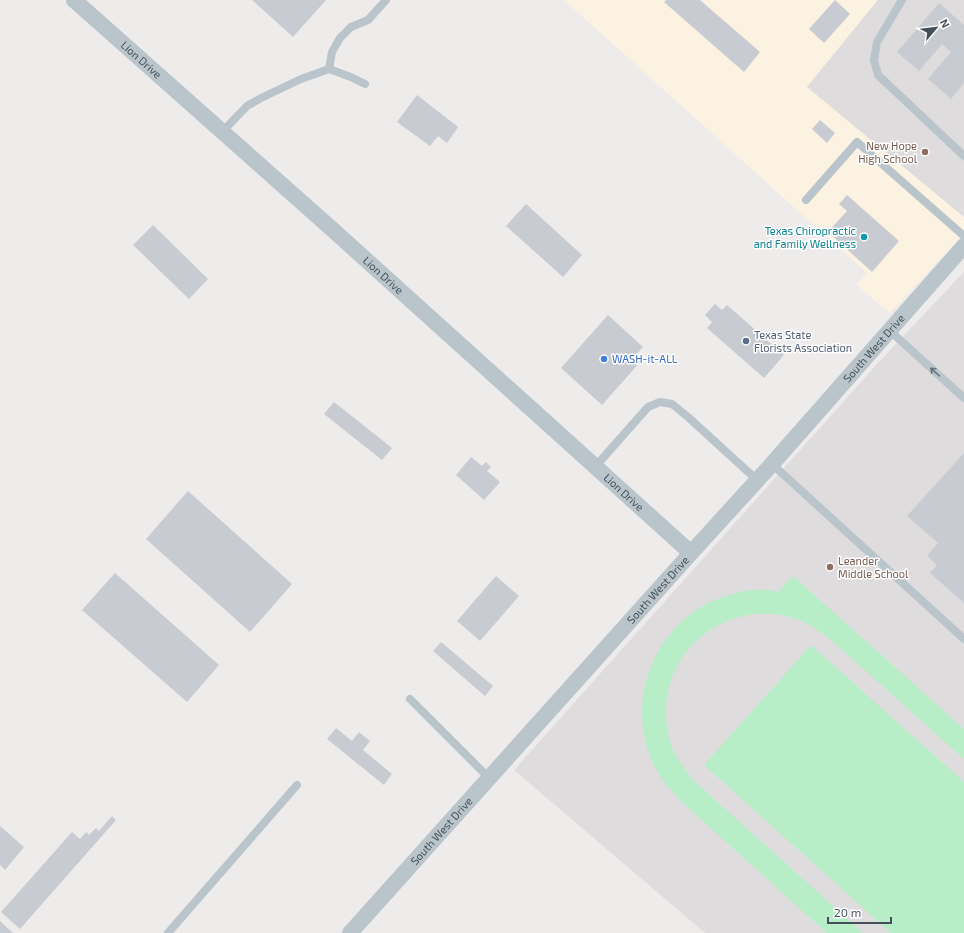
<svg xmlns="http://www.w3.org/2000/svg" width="964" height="933" viewBox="0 0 964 933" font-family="'Exo 2',sans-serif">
  <rect width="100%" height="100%" fill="#eeebeb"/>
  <polygon fill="#fbf2e2" points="564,0 878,0 807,87 964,217 964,233 890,313 856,285 867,273"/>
  <g fill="#dfdcdd">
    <polygon points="878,0 964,0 964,217 807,87"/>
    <polygon points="964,272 964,933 705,933 514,770 878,363"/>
  </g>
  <g fill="#b7eec8">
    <path d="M 793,576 L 964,729 L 964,759 L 841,649 C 827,637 814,625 796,619 C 776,612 753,612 733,619 C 682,635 653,693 671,744 C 676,757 684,769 693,780 L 863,933 L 827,933 L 685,805 C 664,785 649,764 644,735 C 633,672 670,610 733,594 C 743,591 755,589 766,590 C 770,590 774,591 778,592 Z"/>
    <polygon points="811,645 964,782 964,933 891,933 704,765"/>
  </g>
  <g fill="#c8cbd1">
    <polygon points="252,0 326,0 293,37"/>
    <polygon points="666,0 700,0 760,52 744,72 664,2"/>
    <polygon points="835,0 850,14 824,43 809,29"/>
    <polygon points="939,3 964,25 964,83 951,99 928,79 951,52 942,44 919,71 897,52"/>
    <polygon points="417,95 458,127 447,143 438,136 430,146 397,122"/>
    <polygon points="820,120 835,133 827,143 812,129"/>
    <polygon points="847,195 899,241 872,272 828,232 847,211 839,204"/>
    <polygon points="526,204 582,255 563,277 506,226"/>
    <polygon points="153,225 208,279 189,299 133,245"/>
    <polygon points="715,304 722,310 727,305 784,355 764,378 707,328 712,322 705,315"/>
    <polygon points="608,315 643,347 635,356 641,361 602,405 561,368"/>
    <polygon points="334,402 392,448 382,460 324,414"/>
    <polygon points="964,453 964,603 930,573 937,565 927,556 938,543 907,516"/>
    <polygon points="471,457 482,466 486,462 491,467 487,471 500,482 484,500 456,475"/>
    <polygon points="188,491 292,584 250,632 146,539"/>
    <polygon points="115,573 219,665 187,702 82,610"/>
    <polygon points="496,576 519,596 480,641 457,621"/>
    <polygon points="441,642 493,686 485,696 433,651"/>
    <polygon points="336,728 352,741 359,732 370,741 363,750 392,774 384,785 327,739"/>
    <polygon points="112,816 116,820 20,929 1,912 72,832 80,839 86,832 89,835 96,828 99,831"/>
    <polygon points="0,826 24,847 5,870 0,865"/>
    <polygon points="0,921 13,933 0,933"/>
  </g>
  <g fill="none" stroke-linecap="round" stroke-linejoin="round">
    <g stroke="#b9c4cb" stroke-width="8">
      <polyline points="902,0 877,42 874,60 878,75 964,156"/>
      <polyline points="329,69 351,77 365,84"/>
      <polyline points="222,132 247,106 261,98 301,79 329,69 332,52 340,38 351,27 368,20 386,0"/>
      <polyline points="806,200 857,142 964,236"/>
      <polyline points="889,330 964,398"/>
      <polyline points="772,464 964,639"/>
      <polyline points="595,467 648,407 660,402 672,404 688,417 757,480"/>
      <polyline points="410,699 489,778"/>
      <polyline points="168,933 297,785"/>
    </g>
    <g stroke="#b9c4cb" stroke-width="16">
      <path id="s1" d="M 74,0 L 333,230 L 691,553"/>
      <path id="s2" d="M 350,933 L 691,553 L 772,464 L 964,246"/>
    </g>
  </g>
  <defs><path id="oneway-shaft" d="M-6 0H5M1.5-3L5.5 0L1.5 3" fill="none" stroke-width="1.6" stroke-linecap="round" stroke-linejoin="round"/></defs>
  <use stroke="#67737b" href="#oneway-shaft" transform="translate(935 372) rotate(-138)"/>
  <g fill="#8d6e63" stroke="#fff" stroke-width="1.5">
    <circle cx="925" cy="152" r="4"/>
    <circle cx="830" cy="567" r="4"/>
  </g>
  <circle fill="#0f9aa8" stroke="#fff" stroke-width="1.5" cx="864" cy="237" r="4"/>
  <circle fill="#5c6f8a" stroke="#fff" stroke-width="1.5" cx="746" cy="341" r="4"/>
  <circle fill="#3f7fe0" stroke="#fff" stroke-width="1.5" cx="604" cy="359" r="4"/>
  <g text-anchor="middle" stroke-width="3" stroke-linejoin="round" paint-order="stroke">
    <g font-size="11" fill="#445059" stroke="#fff">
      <text dy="4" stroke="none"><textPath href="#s1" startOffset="90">Lion Drive</textPath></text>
      <text dy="4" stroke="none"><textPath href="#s1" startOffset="414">Lion Drive</textPath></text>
      <text dy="4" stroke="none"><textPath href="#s2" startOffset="785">South West Drive</textPath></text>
      <text dy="4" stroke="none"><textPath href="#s1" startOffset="738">Lion Drive</textPath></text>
      <text dy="4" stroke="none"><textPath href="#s2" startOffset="461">South West Drive</textPath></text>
      <text dy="4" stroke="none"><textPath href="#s2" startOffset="137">South West Drive</textPath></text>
    </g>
    <g font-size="11" fill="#785e54" stroke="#fff" text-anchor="end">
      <text x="917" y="150">New Hope<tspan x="917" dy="13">High School</tspan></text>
      <text x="838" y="565" text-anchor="start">Leander<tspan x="838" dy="13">Middle School</tspan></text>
    </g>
    <g font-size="11" fill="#0d838f" stroke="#fff" text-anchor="end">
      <text x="856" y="235">Texas Chiropractic<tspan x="856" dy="13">and Family Wellness</tspan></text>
    </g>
    <g font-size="11" fill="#4e5e75" stroke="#fff" text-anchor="start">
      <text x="754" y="339">Texas State<tspan x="754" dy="13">Florists Association</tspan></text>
    </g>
    <g font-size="11" fill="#366cbe" stroke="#fff" text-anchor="start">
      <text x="612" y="363">WASH-it-ALL</text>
    </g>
  </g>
  <g transform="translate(936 28) rotate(62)" stroke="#ffffff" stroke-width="3" paint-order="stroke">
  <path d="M0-3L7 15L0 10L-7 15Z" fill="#445059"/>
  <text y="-6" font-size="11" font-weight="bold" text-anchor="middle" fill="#445059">N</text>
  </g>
  <path d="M828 917v6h63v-6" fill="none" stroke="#445059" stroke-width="2"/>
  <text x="834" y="917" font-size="12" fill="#445059" stroke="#ffffff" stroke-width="3" paint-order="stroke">20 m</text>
</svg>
